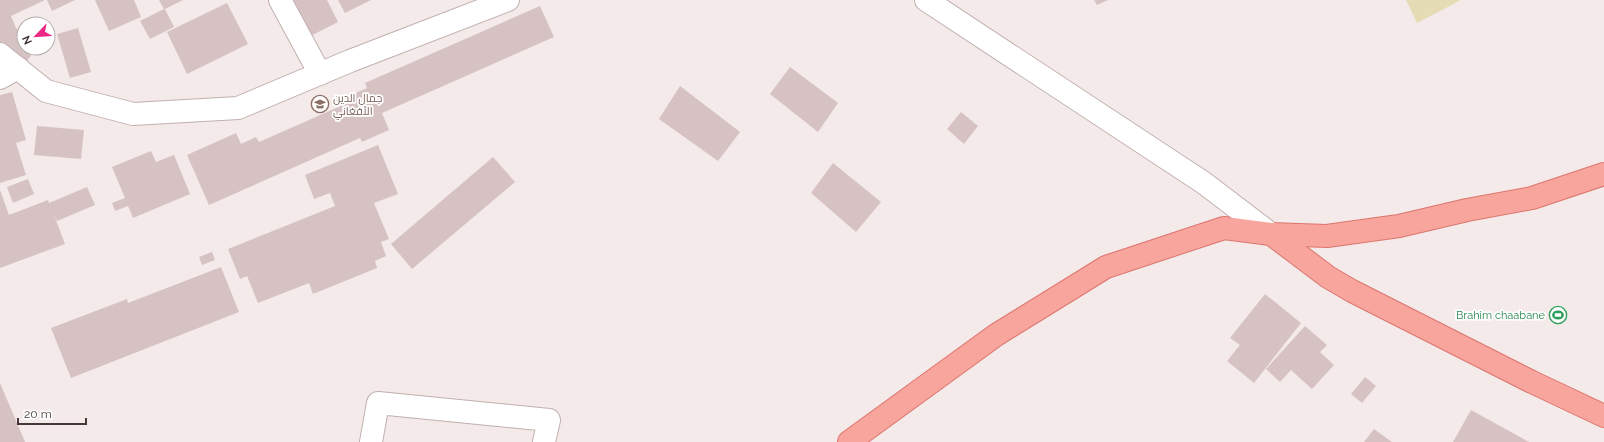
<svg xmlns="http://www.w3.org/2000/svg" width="1604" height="442" viewBox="0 0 1604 442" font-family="Raleway,Cairo,sans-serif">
  <rect width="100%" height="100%" fill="#f3eae9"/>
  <polygon fill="#e5dcb5" points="1406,0 1461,0 1417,23"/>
  <g fill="#d7c2c3">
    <polygon points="0,0 45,0 11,16 16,28 24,34 24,48 37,48 22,67 0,66"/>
    <polygon points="47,0 75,0 52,11"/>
    <polygon points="95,0 134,0 141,17 109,31"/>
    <polygon points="159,0 183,0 165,9 174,27 150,39 140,21 164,9"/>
    <polygon points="270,0 327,0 338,22 293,45"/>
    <polygon points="338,0 371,0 345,13"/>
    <polygon points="1094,0 1108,0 1097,5"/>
    <polygon points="227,3 248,44 187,74 167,32"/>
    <polygon points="540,6 554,37 382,113 389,130 362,142 360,138 209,205 187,155 236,133 241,144 256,137 259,142 352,101 349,96 367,88 365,83"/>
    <polygon points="78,28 91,72 70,78 57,34"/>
    <polygon points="790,67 838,103 818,132 770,94"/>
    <polygon points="680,86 740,132 718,161 659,119"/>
    <polygon points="12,92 26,140 16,143 26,175 0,183 0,95"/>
    <polygon points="961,112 978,126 964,144 947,129"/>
    <polygon points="37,126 84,130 81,159 34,155"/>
    <polygon points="378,145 398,194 374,203 389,239 381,242 386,256 375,261 377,268 313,294 309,283 258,303 247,276 240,279 228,249 335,206 330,193 314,199 305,175"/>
    <polygon points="151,151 156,162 174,155 190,194 133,218 128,206 115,211 112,203 125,198 112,167"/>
    <polygon points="493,157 515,182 412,269 391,244"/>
    <polygon points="833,163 881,202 856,232 811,193"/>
    <polygon points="28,179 34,194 13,203 7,187"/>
    <polygon points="87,187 95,205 57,221 54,215 65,244 0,268 0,190 9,215 48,200 49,203"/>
    <polygon points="212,252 215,260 202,265 199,257"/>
    <polygon points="221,267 239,312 71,378 51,328 127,299 128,303"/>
    <polygon points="1265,294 1301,323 1254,383 1227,361 1240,345 1230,338"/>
    <polygon points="1305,326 1327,345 1320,352 1334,365 1312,389 1291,370 1280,382 1266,369"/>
    <polygon points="1365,377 1376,386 1362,403 1351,394"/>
    <polygon points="0,383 25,442 0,442"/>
    <polygon points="1471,410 1529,442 1453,442"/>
    <polygon points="1374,429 1392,442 1364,442"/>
  </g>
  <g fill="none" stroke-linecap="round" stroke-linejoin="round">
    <defs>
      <g id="minor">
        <polyline points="280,0 320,74"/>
        <polyline points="926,0 1204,183 1271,234"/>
        <polyline points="0,54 46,91 133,114 238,108 350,61 508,0"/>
        <polyline points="0,78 18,68"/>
        <polyline points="371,442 378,403 549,420 544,442"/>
      </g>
      <g id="major">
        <polyline points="1271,234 1328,277 1352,291 1532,382 1604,416"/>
        <polyline points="849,442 996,335 1106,267 1224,228 1271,234 1327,236 1399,226 1467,210 1532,198 1604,174"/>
      </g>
    </defs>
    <use href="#minor" stroke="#c1b0af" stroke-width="24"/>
    <use href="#major" stroke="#dc756e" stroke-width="24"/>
    <use href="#minor" stroke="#fff" stroke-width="22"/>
    <use href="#major" stroke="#f8a59e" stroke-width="22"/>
  </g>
  <defs>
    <symbol id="school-ring" viewBox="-11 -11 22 22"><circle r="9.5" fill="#fff" stroke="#8d6e63" stroke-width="1.5"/><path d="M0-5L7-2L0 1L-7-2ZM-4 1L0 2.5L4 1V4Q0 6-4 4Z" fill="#8d6e63"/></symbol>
    <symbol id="stadium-ring" viewBox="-11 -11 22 22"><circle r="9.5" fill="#fff" stroke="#2e9e5b" stroke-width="1.5"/><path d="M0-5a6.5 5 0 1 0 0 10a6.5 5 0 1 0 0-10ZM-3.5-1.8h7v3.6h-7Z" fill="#2e9e5b"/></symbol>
  </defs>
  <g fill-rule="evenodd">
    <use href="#school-ring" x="310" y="94" width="20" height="20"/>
    <use href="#stadium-ring" x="1548" y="305" width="20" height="20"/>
  </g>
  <g text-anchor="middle" stroke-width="3.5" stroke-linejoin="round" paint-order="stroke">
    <g font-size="11" fill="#785e54" stroke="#fff" text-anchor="start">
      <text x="333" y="102">جمال الدين<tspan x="333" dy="13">الأفغاني</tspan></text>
    </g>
    <g font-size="11" fill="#27864d" stroke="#fff" text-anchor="end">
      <text x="1545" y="319">Brahim chaabane</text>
    </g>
  </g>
  <g transform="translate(36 36) rotate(245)"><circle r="19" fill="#ffffff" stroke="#b5afaf"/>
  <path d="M0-3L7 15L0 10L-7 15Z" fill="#ec2887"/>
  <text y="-6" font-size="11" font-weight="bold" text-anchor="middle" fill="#473838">N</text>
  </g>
  <path d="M18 418v6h68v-6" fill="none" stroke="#473838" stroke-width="2"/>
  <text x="24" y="418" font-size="12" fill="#473838" stroke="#ffffff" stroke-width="3" paint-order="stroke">20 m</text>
</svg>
